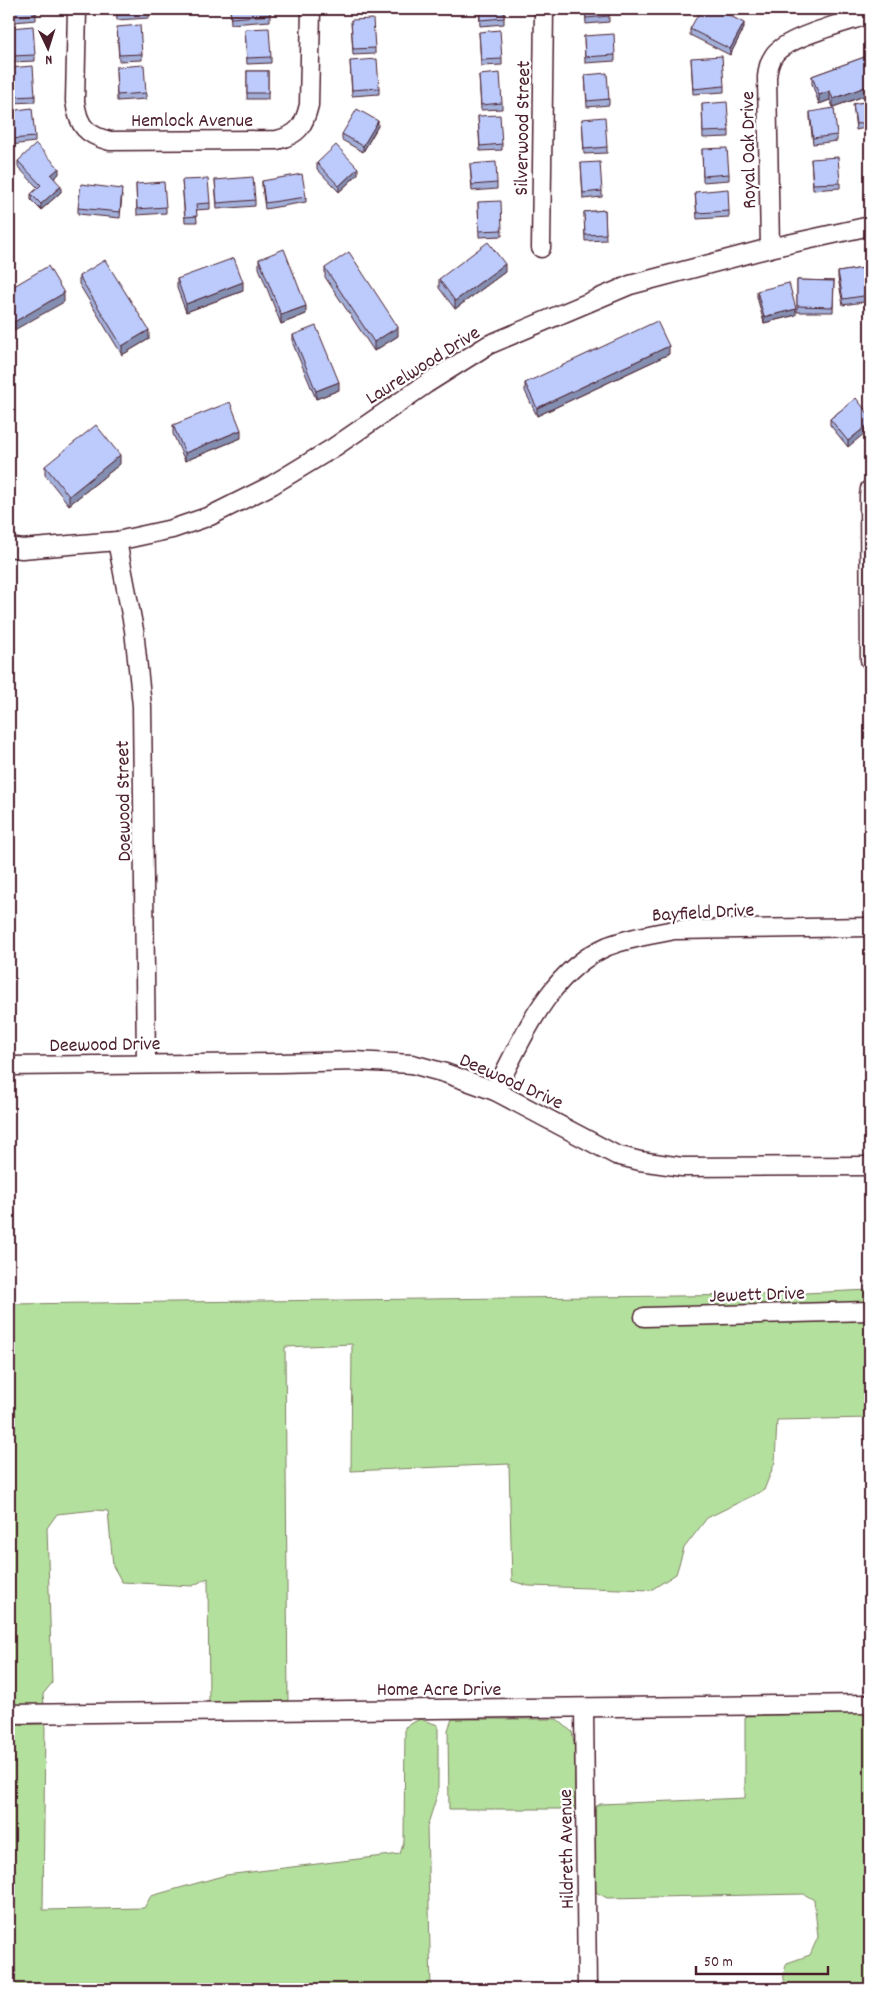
<svg xmlns="http://www.w3.org/2000/svg" width="879" height="1998" viewBox="0 0 879 1998" font-family="Dekko,sans-serif">
  <rect width="100%" height="100%" fill="#fff"/>
  <filter id="ink" filterUnits="userSpaceOnUse"><feTurbulence type="fractalNoise" baseFrequency=".02" numOctaves="2"/><feDisplacementMap in="SourceGraphic" scale="10" xChannelSelector="R" yChannelSelector="G"/><feConvolveMatrix kernelMatrix="1 2 1 2 8 2 1 2 1" color-interpolation-filters="sRGB"/></filter>
  <g filter="url(#ink)">
    <g fill="#b4e09e" stroke="#7f8064">
      <polygon points="870,1290 870,1418 777,1420 775,1462 764,1490 707,1518 684,1548 676,1574 651,1590 529,1586 512,1581 509,1464 351,1471 352,1344 285,1347 288,1703 209,1704 208,1578 192,1586 122,1582 113,1566 108,1511 95,1510 57,1514 47,1528 52,1683 43,1694 44,1705 9,1706 9,1304 760,1295"/>
      <path d="M 870,1712 L 870,1989 L 791,1989 C 781,1982 783,1973 787,1963 L 810,1955 L 818,1937 L 814,1900 L 804,1894 L 607,1898 L 594,1891 L 592,1809 L 600,1804 L 745,1798 L 745,1716 Z"/>
      <polygon points="420,1719 438,1725 438,1792 427,1827 431,1989 9,1989 9,1725 45,1724 43,1910 144,1908 151,1896 226,1875 400,1854 404,1841 405,1727"/>
      <polygon points="452,1719 557,1719 572,1732 575,1749 575,1809 449,1809 448,1730"/>
    </g>
    <g fill="none" stroke-linecap="round" stroke-linejoin="round">
      <defs>
        <g id="street">
          <path d="M 77,9 L 75,101 C 78,126 86,135 110,141 L 277,140 C 298,135 304,126 309,105 L 311,9"/>
          <polyline points="541,248 544,9"/>
          <path d="M 770,248 L 767,77 C 768,69 769,62 774,55 C 786,37 848,22 870,14"/>
          <polyline points="870,489 869,496 870,660"/>
          <polyline points="117,541 134,630 142,706 146,1063"/>
          <polyline points="9,547 22,549 117,541 172,529 210,516 272,485 333,448 426,384 488,345 630,285 770,248 870,226"/>
          <polyline points="9,1066 280,1063 354,1061 412,1064 445,1073 495,1091 616,1155 640,1161 682,1167 870,1166"/>
          <path d="M 495,1091 C 523,1038 549,971 608,946 C 629,938 653,934 675,930 L 870,927"/>
          <polyline points="644,1317 870,1311"/>
          <polyline points="584,1708 587,1989"/>
          <polyline points="9,1714 870,1704"/>
        </g>
      </defs>
      <use href="#street" stroke="#4a1f2b" stroke-width="21"/>
      <use href="#street" stroke="#fff" stroke-width="18"/>
    </g>
    <g fill="#a2afd9" stroke="#4a1f2b">
      <polygon points="13,9 36,9 36,20 14,22"/>
      <polygon points="116,9 149,9 149,18 117,20"/>
      <polygon points="230,9 270,9 270,21 231,24"/>
      <polygon points="479,9 504,9 504,24 480,26"/>
      <polygon points="585,9 609,9 609,22 586,24"/>
      <polygon points="351,20 375,48 375,54 353,55"/>
      <polygon points="117,27 142,54 142,60 119,61"/>
      <polygon points="10,28 35,55 35,61 12,62"/>
      <polygon points="744,28 730,55 690,35 690,29"/>
      <polygon points="245,29 271,57 271,63 247,64"/>
      <polygon points="479,32 502,59 502,65 481,66"/>
      <polygon points="584,36 615,55 615,61 585,63"/>
      <polygon points="870,55 870,94 833,107 830,100 819,104 812,84 812,76"/>
      <polygon points="691,58 724,86 724,92 693,94"/>
      <polygon points="350,61 379,88 379,94 352,96"/>
      <polygon points="116,67 146,93 146,99 117,101"/>
      <polygon points="9,68 35,96 35,102 11,103"/>
      <rect x="247" y="71" width="21" height="28"/>
      <polygon points="479,75 502,103 502,109 481,110"/>
      <polygon points="585,75 609,99 609,105 587,107"/>
      <polygon points="870,101 870,127 856,130 853,104"/>
      <polygon points="702,104 729,131 729,137 703,138"/>
      <polygon points="9,111 35,137 35,142 11,145 9,128"/>
      <polygon points="810,112 837,135 837,141 813,144 810,118"/>
      <polygon points="478,116 502,144 502,150 480,151"/>
      <polygon points="582,119 607,147 607,153 584,154"/>
      <polygon points="378,126 363,152 342,140 342,134"/>
      <polygon points="702,149 729,174 729,180 703,182"/>
      <polygon points="811,159 840,183 840,188 813,190"/>
      <polygon points="18,161 59,174 54,178 61,192 41,210 31,200 31,194 38,188 18,167"/>
      <polygon points="317,163 358,174 339,192 317,169"/>
      <polygon points="581,163 602,191 602,197 583,199"/>
      <polygon points="470,164 497,183 497,189 472,191"/>
      <polygon points="182,180 210,203 210,209 196,210 197,222 185,222"/>
      <polygon points="215,180 255,200 255,206 217,209"/>
      <polygon points="262,181 306,197 306,202 265,209 262,186"/>
      <polygon points="136,184 166,207 166,213 137,215"/>
      <polygon points="695,192 729,211 729,217 697,219"/>
      <polygon points="122,195 120,218 78,214 78,208"/>
      <polygon points="478,202 502,230 502,236 479,237"/>
      <polygon points="605,210 606,240 585,241 584,212"/>
      <polygon points="259,259 306,314 281,324 259,268"/>
      <polygon points="870,267 870,301 843,305 838,278 838,272"/>
      <polygon points="325,268 398,336 374,351 325,277"/>
      <polygon points="505,272 455,309 439,288 439,279"/>
      <polygon points="79,276 149,339 122,355 79,284"/>
      <polygon points="177,279 243,291 186,312 177,288"/>
      <polygon points="797,280 834,281 833,312 797,312"/>
      <polygon points="757,291 796,315 764,323 757,297"/>
      <polygon points="293,335 339,390 316,399 293,344"/>
      <polygon points="669,354 537,416 525,391 525,383"/>
      <polygon points="856,398 848,447 830,425 830,419"/>
      <polygon points="173,425 241,438 185,461 173,434"/>
      <polygon points="120,464 69,505 45,475 45,466"/>
    </g>
    <g fill="#848eb0" stroke="#4a1f2b">
      <polygon points="744,23 744,28 730,55 730,49"/>
      <polygon points="870,85 870,94 833,107 833,99"/>
      <polygon points="830,91 830,100 819,104 819,95"/>
      <polygon points="378,121 378,126 363,152 363,146"/>
      <polygon points="59,168 59,174 51,181 51,175"/>
      <polygon points="358,168 358,174 339,192 339,186"/>
      <polygon points="61,186 61,192 41,210 41,204"/>
      <polygon points="505,264 505,272 455,309 455,301"/>
      <polygon points="243,282 243,291 186,312 186,304"/>
      <polygon points="64,293 64,302 9,333 9,325"/>
      <polygon points="306,306 306,314 281,324 281,315"/>
      <polygon points="796,309 796,315 764,323 764,317"/>
      <polygon points="398,327 398,336 374,351 374,342"/>
      <polygon points="149,330 149,339 122,355 122,346"/>
      <polygon points="669,346 669,354 537,416 537,408"/>
      <polygon points="339,382 339,390 316,399 316,391"/>
      <polygon points="870,423 870,429 848,447 848,441"/>
      <polygon points="241,430 241,438 185,461 185,453"/>
      <polygon points="120,455 120,464 69,505 69,496"/>
    </g>
    <g fill="#bccbfc" stroke="#4a1f2b">
      <polygon points="13,9 36,9 36,14 14,16"/>
      <polygon points="117,9 149,9 149,12 117,15"/>
      <polygon points="230,9 270,9 270,15 231,18"/>
      <polygon points="480,9 504,9 504,18 480,20"/>
      <polygon points="585,9 609,9 609,16 586,18"/>
      <polygon points="701,9 717,9 744,23 730,49 690,29"/>
      <polygon points="373,19 375,48 353,49 351,20"/>
      <polygon points="140,25 142,54 119,55 117,27"/>
      <polygon points="33,26 35,55 12,56 10,28"/>
      <polygon points="269,28 271,57 247,58 245,29"/>
      <polygon points="500,30 502,59 481,60 479,32"/>
      <polygon points="614,34 615,55 585,57 584,36"/>
      <polygon points="870,55 870,85 833,99 830,91 819,95 812,76"/>
      <polygon points="722,56 724,86 693,89 691,58"/>
      <polygon points="377,59 379,88 352,90 350,61"/>
      <polygon points="144,65 146,93 117,95 116,67"/>
      <polygon points="33,66 35,96 11,97 9,68"/>
      <rect x="247" y="71" width="21" height="22"/>
      <polygon points="500,73 502,103 481,105 479,75"/>
      <polygon points="607,73 609,99 587,101 585,75"/>
      <polygon points="870,101 870,122 856,124 853,104"/>
      <polygon points="727,102 729,131 703,132 702,104"/>
      <polygon points="32,108 35,137 11,139 9,122 9,111"/>
      <polygon points="834,108 837,135 813,138 810,112"/>
      <polygon points="357,109 378,121 363,146 342,134"/>
      <polygon points="500,115 502,144 480,146 478,116"/>
      <polygon points="605,117 607,147 584,149 582,119"/>
      <polygon points="36,144 59,168 51,175 61,186 41,204 31,194 41,185 18,161"/>
      <polygon points="336,145 358,168 339,186 317,163"/>
      <polygon points="727,148 729,174 703,176 702,149"/>
      <polygon points="838,157 840,183 813,184 811,159"/>
      <polygon points="496,162 497,183 472,185 470,164"/>
      <polygon points="600,162 602,191 583,193 581,163"/>
      <polygon points="302,174 306,197 265,203 262,181"/>
      <polygon points="253,177 255,200 217,203 215,180"/>
      <polygon points="208,179 210,203 196,204 197,216 185,217 182,180"/>
      <polygon points="164,182 166,207 137,209 136,184"/>
      <polygon points="81,184 122,189 120,212 78,208"/>
      <polygon points="728,189 729,211 697,213 695,192"/>
      <polygon points="501,201 502,230 479,231 478,202"/>
      <polygon points="605,210 606,234 585,235 584,212"/>
      <polygon points="488,242 505,264 455,301 439,279"/>
      <polygon points="284,249 306,306 281,315 259,259"/>
      <polygon points="349,252 398,327 374,342 325,268"/>
      <polygon points="234,258 243,282 186,304 177,279"/>
      <polygon points="105,260 149,330 122,346 79,276"/>
      <polygon points="48,266 64,293 9,325 9,289"/>
      <polygon points="870,267 870,295 843,299 838,272"/>
      <polygon points="797,280 834,281 833,307 797,306"/>
      <polygon points="789,283 796,309 764,317 757,291"/>
      <polygon points="657,321 669,346 537,408 525,383"/>
      <polygon points="316,326 339,382 316,391 293,335"/>
      <polygon points="856,398 870,416 870,423 848,441 830,419"/>
      <polygon points="230,402 241,430 185,453 173,425"/>
      <polygon points="96,425 120,455 69,496 45,466"/>
    </g>
  </g>
  <g text-anchor="middle" stroke-width="4.5" stroke-linejoin="round" paint-order="stroke">
    <g font-size="20" fill="#4a1f2b" stroke="#fff">
      <text x="192" y="126">Hemlock Avenue</text>
      <text transform="translate(521 128) rotate(-89)" y="7">Silverwood Street</text>
      <text transform="translate(747 150) rotate(-91)" y="7">Royal Oak Drive</text>
      <text transform="translate(422 364) rotate(-32)" y="7">Laurelwood Drive</text>
      <text transform="translate(122 801) rotate(-91)" y="7">Doewood Street</text>
      <text transform="translate(703 911) rotate(-3)" y="7">Bayfield Drive</text>
      <text transform="translate(105 1043) rotate(-1)" y="7">Deewood Drive</text>
      <text transform="translate(512 1080) rotate(24)" y="7">Deewood Drive</text>
      <text transform="translate(757 1293) rotate(-2)" y="7">Jewett Drive</text>
      <text x="439" y="1695">Home Acre Drive</text>
      <text transform="translate(565 1849) rotate(-91)" y="7">Hildreth Avenue</text>
    </g>
  </g>
  <rect width="879" height="1998" fill="none" stroke="#fff" stroke-width="30"/>
  <rect x="15" y="15" width="849" height="1968" fill="none" stroke="#4a1f2b" stroke-width="2" filter="url(#ink)"/>
  <g transform="translate(48 48) rotate(176)" stroke="#ffffff" stroke-width="4" paint-order="stroke">
  <path d="M0-4L9 19L0 12L-9 19Z" fill="#4a1f2b"/>
  <text y="-8" font-size="14" font-weight="bold" text-anchor="middle" fill="#4a1f2b">N</text>
  </g>
  <path d="M696 1966v8h132v-8" fill="none" stroke="#4a1f2b" stroke-width="2.5"/>
  <text x="704" y="1966" font-size="15" fill="#4a1f2b" stroke="#ffffff" stroke-width="4" paint-order="stroke">50 m</text>
</svg>
